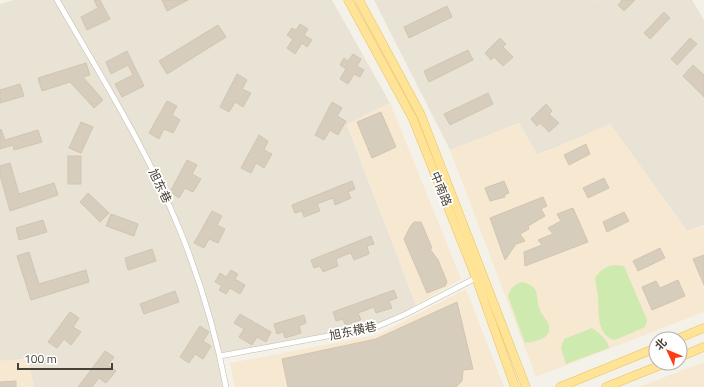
<svg xmlns="http://www.w3.org/2000/svg" width="704" height="387" viewBox="0 0 704 387" font-family="'Titillium Web','Noto Sans SC',sans-serif">
  <rect width="100%" height="100%" fill="#f4f1e8"/>
  <g fill="#e9e3d6">
    <polygon points="13,0 332,0 390,103 347,125 416,305 376,327 221,356 226,387 34,387 28,359 0,361 0,4"/>
    <polygon points="374,0 596,0 599,4 597,0 692,0 704,20 704,225 687,231 610,124 555,148 537,154 519,123 450,150"/>
  </g>
  <g fill="#f7e8d2">
    <polygon points="390,103 461,279 416,305 347,124"/>
    <polygon points="519,123 537,154 555,148 610,124 687,231 704,226 704,312 536,377 450,150"/>
    <polygon points="466,289 504,387 235,387 230,363 377,335"/>
    <polygon points="28,359 34,387 0,387 0,361"/>
    <polygon points="704,362 704,387 639,387"/>
  </g>
  <g fill="#ceeaaf">
    <path d="M 614,265 L 624,266 L 647,320 L 645,327 L 615,340 C 596,336 599,311 598,297 C 597,290 596,284 595,278 C 600,270 605,267 614,265 Z"/>
    <path d="M 522,282 C 542,287 534,295 540,310 C 542,316 548,320 549,326 C 552,339 534,342 525,343 L 508,296 C 511,288 514,284 522,282 Z"/>
    <path d="M 592,328 C 598,332 608,340 609,348 L 566,364 L 561,348 L 564,339 Z"/>
  </g>
  <g fill="#d7cdbd" stroke="#d2c5b0">
    <polygon points="94,0 100,0 110,19 87,30 81,17 98,8"/>
    <polygon points="162,0 188,0 167,11"/>
    <polygon points="622,0 635,0 624,11 618,5"/>
    <polygon points="447,6 452,17 409,38 404,27"/>
    <polygon points="664,12 670,18 650,39 644,33"/>
    <polygon points="300,24 308,29 304,35 312,40 307,47 302,43 295,54 287,48 293,39 287,35 292,28 296,30"/>
    <polygon points="218,25 226,37 167,74 159,61"/>
    <polygon points="500,38 506,44 503,47 513,57 503,66 494,57 491,60 485,53"/>
    <polygon points="690,38 697,44 677,65 671,59"/>
    <polygon points="468,50 473,60 429,82 424,71"/>
    <polygon points="127,51 144,86 122,97 115,84 133,75 128,65 111,74 106,62"/>
    <polygon points="353,54 361,59 357,66 364,70 360,77 354,74 348,84 340,79 346,69 340,65 344,58 348,61"/>
    <polygon points="86,63 90,75 83,77 103,100 94,108 70,82 42,91 38,78"/>
    <polygon points="693,65 704,75 704,97 683,76"/>
    <polygon points="237,74 247,80 242,89 251,93 243,107 235,102 229,112 220,107"/>
    <polygon points="20,84 24,96 0,103 0,90"/>
    <polygon points="488,93 493,104 450,125 444,114"/>
    <polygon points="167,101 177,106 172,115 180,120 173,133 164,129 159,139 149,133"/>
    <polygon points="332,102 342,108 337,116 346,121 338,135 330,130 324,140 315,135"/>
    <polygon points="546,104 552,111 549,114 559,123 549,132 540,123 537,126 531,119"/>
    <polygon points="381,112 396,147 372,158 357,122"/>
    <polygon points="81,122 93,127 81,153 69,148"/>
    <polygon points="1,129 5,140 38,130 42,142 14,150 13,145 0,149 0,130"/>
    <polygon points="259,135 268,141 264,150 272,154 264,168 256,163 251,173 241,168"/>
    <polygon points="586,144 590,154 569,165 564,155"/>
    <rect x="68" y="156" width="13" height="28"/>
    <polygon points="187,160 197,165 192,174 201,179 193,192 185,188 179,198 170,192"/>
    <polygon points="10,163 19,194 54,183 58,195 10,211 0,175 0,166"/>
    <polygon points="604,178 609,188 588,198 583,188"/>
    <polygon points="352,181 355,189 348,192 351,198 335,205 333,198 317,204 320,211 304,217 302,211 295,213 292,205"/>
    <polygon points="504,181 509,193 504,195 505,197 490,201 485,188"/>
    <polygon points="88,193 109,213 100,222 80,202"/>
    <polygon points="543,197 547,206 541,209 545,216 528,226 529,229 520,234 525,241 516,244 505,260 490,218"/>
    <polygon points="573,208 588,242 525,266 524,252 542,245 538,240 553,234 548,228 561,221 557,214"/>
    <polygon points="212,211 222,216 217,225 225,229 218,243 209,239 204,248 194,243"/>
    <polygon points="624,212 629,221 607,232 603,222"/>
    <polygon points="111,214 138,224 134,236 106,226"/>
    <polygon points="43,220 47,232 19,240 16,228"/>
    <polygon points="414,222 421,222 432,248 430,249 438,260 447,282 445,286 427,293 404,239 410,227"/>
    <polygon points="371,236 374,244 367,246 369,254 354,260 351,253 345,255 336,259 338,266 323,272 320,266 314,268 311,260"/>
    <polygon points="660,248 665,258 638,271 633,261"/>
    <polygon points="152,249 156,261 128,270 125,258"/>
    <polygon points="29,252 39,284 86,270 89,282 31,300 17,256"/>
    <polygon points="704,255 704,285 693,259"/>
    <polygon points="231,270 238,274 235,279 245,285 240,294 230,288 226,294 219,290 222,286 215,282 220,273 226,277"/>
    <polygon points="678,280 685,296 652,310 642,287 656,281 660,288"/>
    <polygon points="394,290 397,298 389,301 392,308 376,313 374,307 358,313 361,320 345,325 343,319 336,321 333,312"/>
    <polygon points="175,291 179,302 144,314 140,304"/>
    <polygon points="457,302 473,369 463,370 462,381 456,387 288,387 282,359 376,339"/>
    <polygon points="70,312 79,318 73,327 81,332 71,345 64,339 57,348 48,342"/>
    <polygon points="240,314 271,332 266,342 257,337 252,345 239,337 244,329 234,323"/>
    <polygon points="304,315 306,323 299,326 301,333 285,338 283,332 277,334 274,324"/>
    <polygon points="200,326 209,332 203,341 211,346 203,359 195,354 189,363 180,357"/>
    <polygon points="105,351 114,357 108,365 116,371 106,383 99,378 92,387 78,387"/>
    <polygon points="16,381 16,387 0,387 0,382"/>
  </g>
  <g fill="none" stroke-linecap="round" stroke-linejoin="round">
    <defs>
      <g id="minor">
        <path d="M 57,0 C 101,76 148,151 181,233 C 201,283 216,334 226,387"/>
        <polyline points="220,356 376,327 406,314 476,278"/>
      </g>
      <g id="primary">
        <polyline points="348,0 413,119 476,278 515,387"/>
        <polyline points="359,0 421,115 526,387"/>
        <polyline points="677,339 704,328"/>
        <polyline points="680,357 704,347"/>
        <polyline points="560,387 656,348"/>
        <polyline points="606,387 666,363"/>
      </g>
    </defs>
    <use href="#minor" stroke="#c3bcad" stroke-width="6"/>
    <use href="#primary" stroke="#e8c262" stroke-width="9"/>
    <use href="#minor" stroke="#fff" stroke-width="5"/>
    <use href="#primary" stroke="#ffe396" stroke-width="8"/>
  </g>
  <g text-anchor="middle" stroke-width="3.5" stroke-linejoin="round" paint-order="stroke">
    <g font-size="12" fill="#484136" stroke="#fff">
      <text transform="translate(160 186) rotate(64)" y="4">旭东巷</text>
      <text transform="translate(441 189) rotate(68)" y="4">中南路</text>
      <text transform="translate(353 331) rotate(-12)" y="4">旭东横巷</text>
    </g>
  </g>
  <g transform="translate(668 351) rotate(314)"><circle r="19" fill="#ffffff" stroke="#b6b3af"/>
  <path d="M0-3L7 15L0 10L-7 15Z" fill="#ff3c14"/>
  <text y="-6" font-size="11" font-weight="bold" text-anchor="middle" fill="#484136">北</text>
  </g>
  <path d="M18 363v6h94v-6" fill="none" stroke="#484136" stroke-width="2"/>
  <text x="24" y="363" font-size="12" fill="#484136" stroke="#ffffff" stroke-width="3" paint-order="stroke">100 m</text>
</svg>
